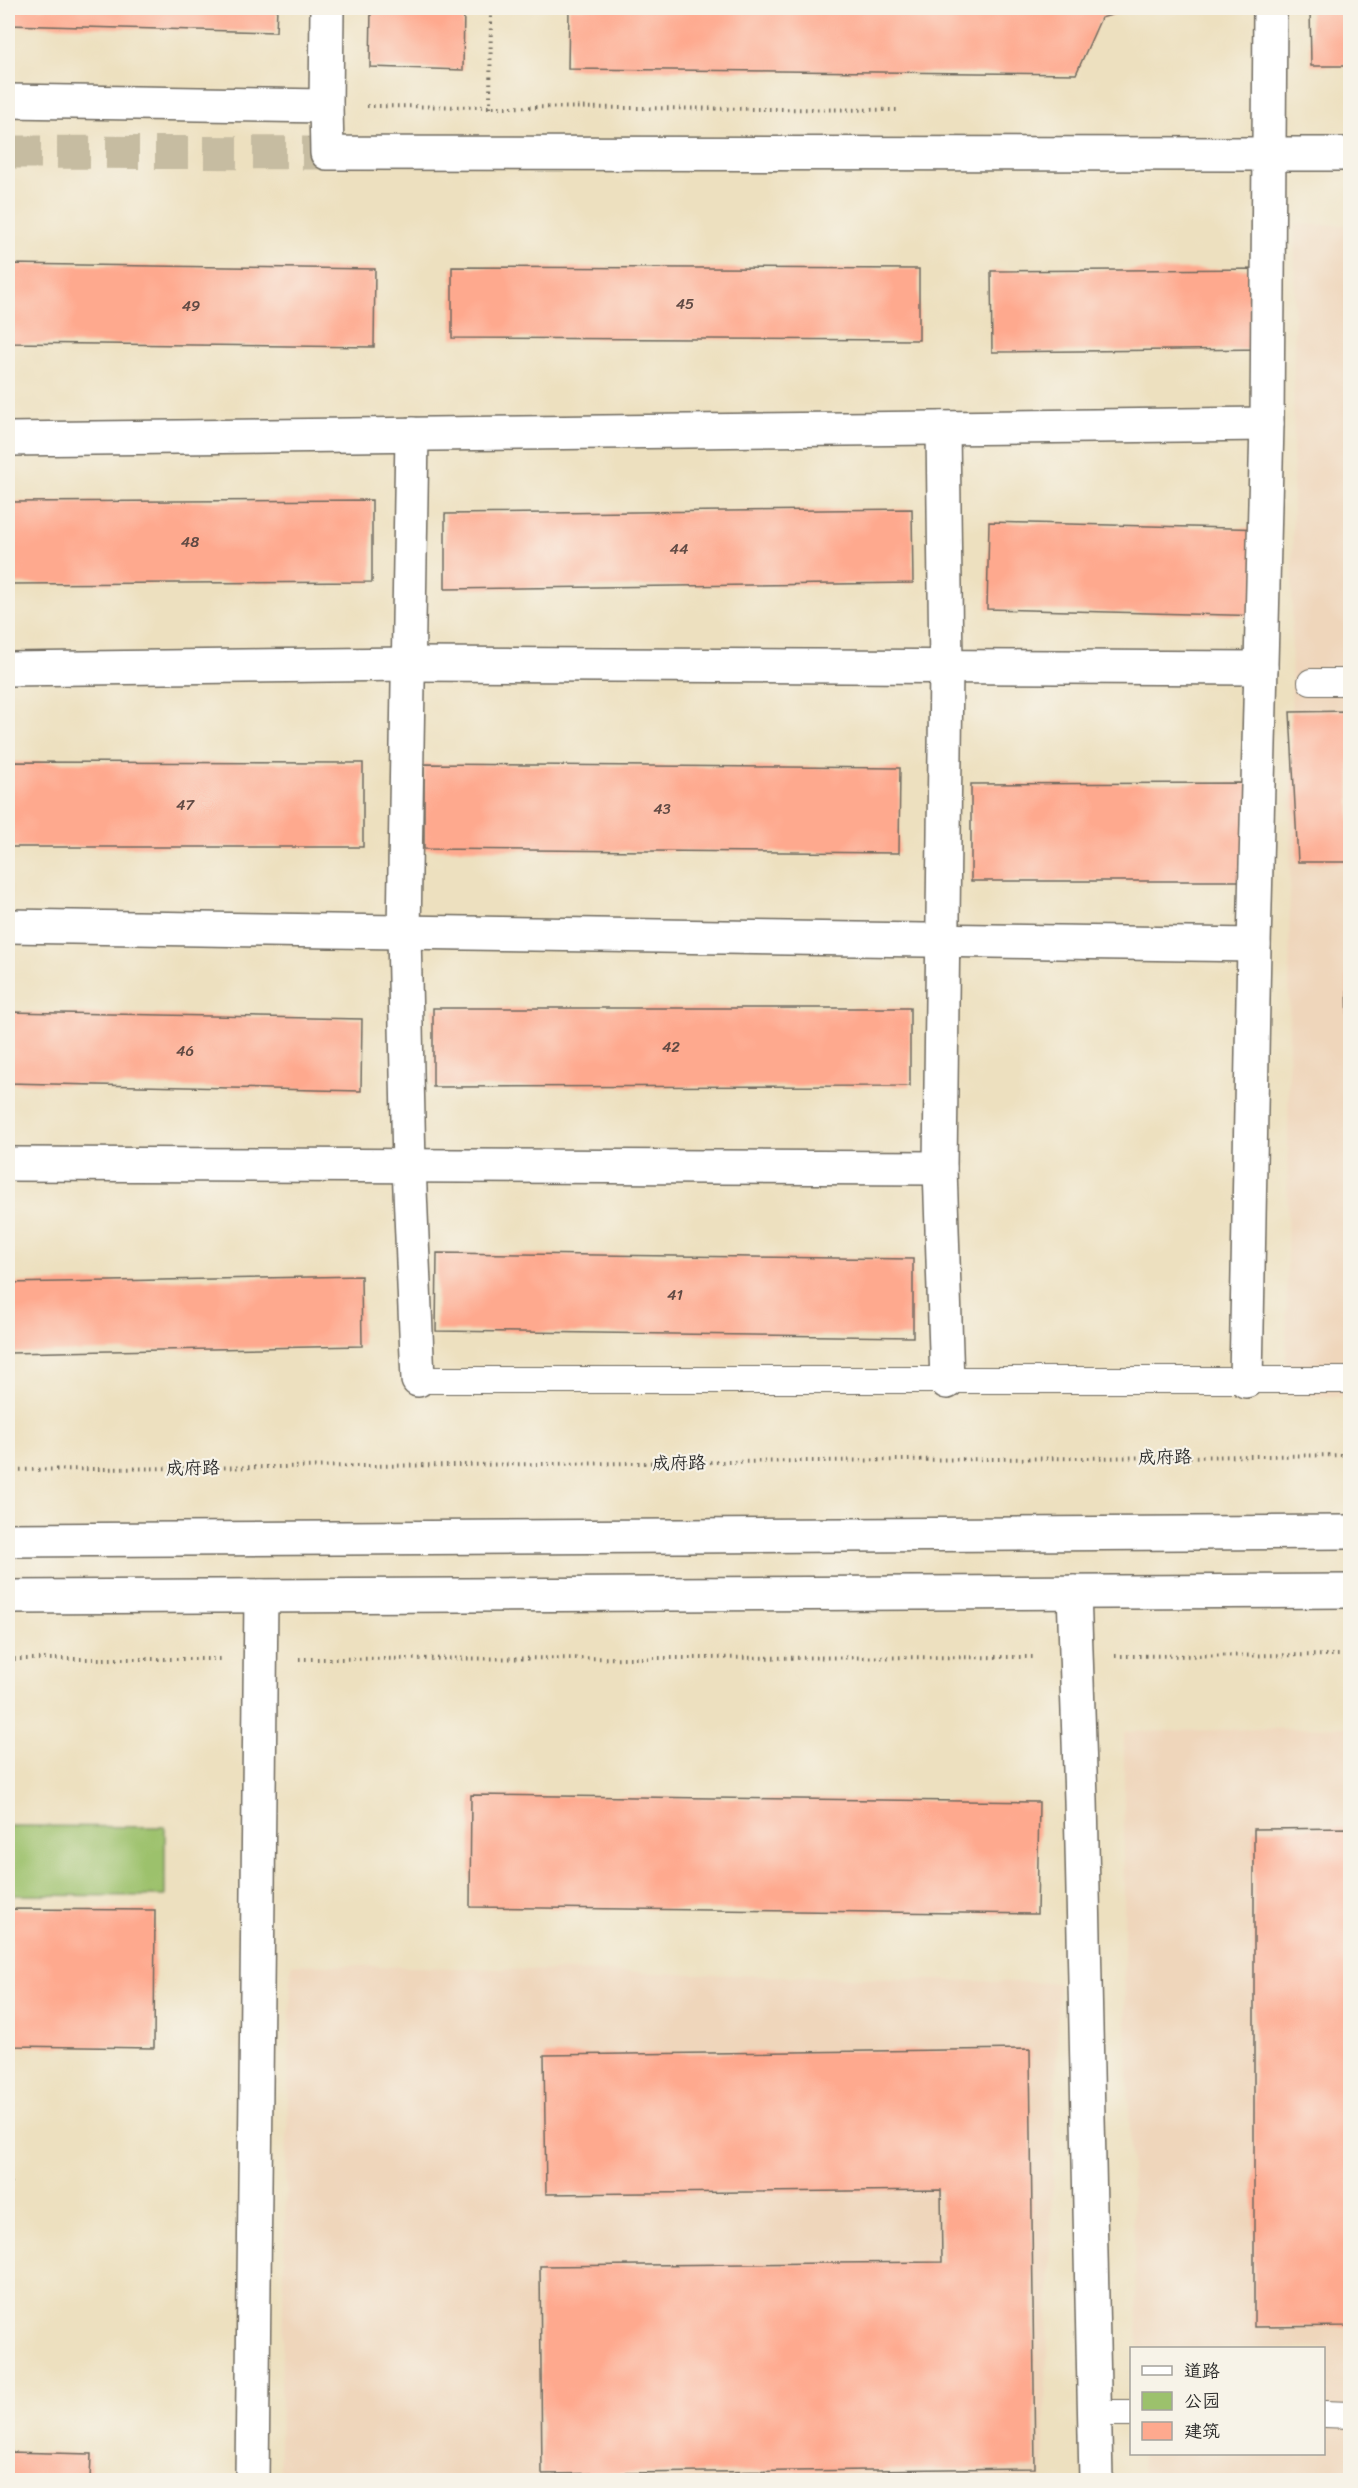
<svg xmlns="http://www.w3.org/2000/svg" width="1358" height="2488" viewBox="0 0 1358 2488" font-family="Sriracha,'LXGW WenKai TC',sans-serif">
  <rect width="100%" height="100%" fill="#f7f3e8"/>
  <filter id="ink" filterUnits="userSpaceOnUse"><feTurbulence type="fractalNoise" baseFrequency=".0167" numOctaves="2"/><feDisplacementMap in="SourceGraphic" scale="12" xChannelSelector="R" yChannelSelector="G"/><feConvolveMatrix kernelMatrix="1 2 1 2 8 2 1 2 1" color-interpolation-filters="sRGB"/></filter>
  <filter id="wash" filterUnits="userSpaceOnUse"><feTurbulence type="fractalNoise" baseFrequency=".008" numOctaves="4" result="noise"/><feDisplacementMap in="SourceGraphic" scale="24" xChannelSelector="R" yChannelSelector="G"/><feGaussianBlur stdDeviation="1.35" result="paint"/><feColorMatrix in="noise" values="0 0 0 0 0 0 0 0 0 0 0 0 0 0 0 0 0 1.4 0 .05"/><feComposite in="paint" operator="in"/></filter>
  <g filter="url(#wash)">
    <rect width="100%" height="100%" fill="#ede0bf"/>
    <g fill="#efd6bb">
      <polygon points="1295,224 1350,225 1350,1397 1286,1395"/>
      <polygon points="1350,1727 1350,2480 1143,2480 1142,2454 1324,2454 1324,2348 1138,2348 1124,1973 1124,1732"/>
      <polygon points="291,1964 1059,1983 1043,2480 279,2480"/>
    </g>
    <polygon fill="#9cc16c" stroke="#64764c" stroke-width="1.5" points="8,1826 165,1827 165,1896 8,1895"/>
    <g id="blocks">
      <g fill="#fea98e">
        <polygon points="8,8 277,8 276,32 8,25"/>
        <polygon points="371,8 464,8 463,70 370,67"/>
        <polygon points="569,8 1135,8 1101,18 1076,74 568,69"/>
        <polygon points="1310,8 1350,8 1350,66 1311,66"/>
        <polygon points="8,264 375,269 374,347 8,343"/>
        <polygon points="452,267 919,269 919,340 452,338"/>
        <polygon points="1267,269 1268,349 992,352 991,271"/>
        <polygon points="372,500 372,582 8,584 8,502"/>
        <polygon points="912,509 913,583 445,589 445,514"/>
        <polygon points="989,522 1270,529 1268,616 987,609"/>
        <polygon points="1350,711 1350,862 1298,862 1290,712"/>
        <polygon points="8,762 363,763 363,847 8,847"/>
        <polygon points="424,764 900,768 899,853 424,849"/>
        <polygon points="1252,783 1253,881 971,881 971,784"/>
        <polygon points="1346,878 1350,878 1350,1049 1348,1049"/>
        <polygon points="433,1008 910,1008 910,1086 433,1087"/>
        <polygon points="8,1012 362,1019 361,1091 8,1083"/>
        <polygon points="437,1253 913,1259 913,1337 436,1331"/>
        <polygon points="361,1276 362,1346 8,1353 8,1283"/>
        <polygon points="471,1795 1039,1802 1037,1914 470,1907"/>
        <polygon points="1350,1828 1350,2326 1254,2327 1254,1829"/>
        <polygon points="10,1909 155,1910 154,2048 11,2046"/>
        <rect x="8" y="2046" width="3" height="202"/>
        <polygon points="1030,2049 1035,2468 542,2474 540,2266 942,2262 941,2190 546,2194 544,2055"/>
        <polygon points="8,2452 91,2454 90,2480 8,2480"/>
        <rect x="1199" y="2478" width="67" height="2"/>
      </g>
    </g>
  </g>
  <g filter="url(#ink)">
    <use href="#blocks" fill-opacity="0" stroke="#6f6a5f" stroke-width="1.5"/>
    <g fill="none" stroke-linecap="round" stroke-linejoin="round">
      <polyline stroke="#c6bca1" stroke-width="33" stroke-dasharray="33 16" stroke-linecap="butt" points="8,152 327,153"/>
      <defs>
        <g id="service">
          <polyline points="1311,682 1350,682"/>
          <polyline points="418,1380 1350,1380"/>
          <polyline points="1095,2413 1132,2413"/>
          <polyline points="1324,2414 1350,2415"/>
        </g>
        <g id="minor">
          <polyline points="8,101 326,106 327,153 1350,154"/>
          <polyline points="326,106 327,8"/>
          <polyline points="943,428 946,668 940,1168 947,1382"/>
          <polyline points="412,434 404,933 409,1166 418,1380"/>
          <polyline points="8,439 1267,424"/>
          <polyline points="8,669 409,664 1261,668"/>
          <polyline points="8,926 1254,945"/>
          <polyline points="8,1164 940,1168"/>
          <polyline points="1246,1381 1254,945 1267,424 1270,8"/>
          <polyline points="1074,1592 1081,1800 1096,2480"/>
          <polyline points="252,2480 261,1596"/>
        </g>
        <g id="secondary">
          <polyline points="8,1540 1350,1532"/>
          <polyline points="8,1597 1350,1591"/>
        </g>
      </defs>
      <use href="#service" stroke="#6f6a5f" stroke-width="28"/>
      <use href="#minor" stroke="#6f6a5f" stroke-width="36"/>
      <use href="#secondary" stroke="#6f6a5f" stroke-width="36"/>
      <g stroke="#6f6a5f" stroke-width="4" stroke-dasharray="1.5 4.5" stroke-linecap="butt">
        <polyline points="367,106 900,110"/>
        <polyline points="490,108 491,8"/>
        <polyline points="8,1470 1350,1455"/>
        <polyline points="1115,1656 1350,1655"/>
        <polyline points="8,1659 220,1659"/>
        <polyline points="299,1659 1036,1657"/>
      </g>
      <use href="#service" stroke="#fff" stroke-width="26"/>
      <use href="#minor" stroke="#fff" stroke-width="33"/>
      <use href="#secondary" stroke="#fff" stroke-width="33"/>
    </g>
  </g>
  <g text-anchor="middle" stroke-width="4.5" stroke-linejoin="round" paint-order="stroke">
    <g font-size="15" fill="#604a44">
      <text x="685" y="309">45</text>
      <text x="191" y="311">49</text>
      <text x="190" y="547">48</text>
      <text x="679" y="554">44</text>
      <text x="185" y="810">47</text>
      <text x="662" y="814">43</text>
      <text x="671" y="1052">42</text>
      <text x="185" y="1056">46</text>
      <text x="675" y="1300">41</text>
    </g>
    <g font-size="18" fill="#2b2b2b" stroke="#f7f3e8">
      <text transform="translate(1165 1457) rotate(-1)" y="6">成府路</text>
      <text transform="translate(679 1463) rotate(-1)" y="6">成府路</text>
      <text transform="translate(193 1468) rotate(-1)" y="6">成府路</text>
    </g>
  </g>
  <rect width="1358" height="2488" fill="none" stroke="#f7f3e8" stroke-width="30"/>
  <rect x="1130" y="2347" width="195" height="108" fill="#f7f3e8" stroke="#a5a39c" stroke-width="1.5"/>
  <rect x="1142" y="2366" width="30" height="9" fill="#ffffff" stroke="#a5a39c" stroke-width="1.5"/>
  <text x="1184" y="2377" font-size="18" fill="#2b2b2b">道路</text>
  <rect x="1142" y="2392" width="30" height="18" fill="#9cc16c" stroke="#a5a39c" stroke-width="1.5"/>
  <text x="1184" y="2407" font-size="18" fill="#2b2b2b">公园</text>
  <rect x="1142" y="2422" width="30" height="18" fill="#fea98e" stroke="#a5a39c" stroke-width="1.5"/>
  <text x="1184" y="2437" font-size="18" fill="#2b2b2b">建筑</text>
</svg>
